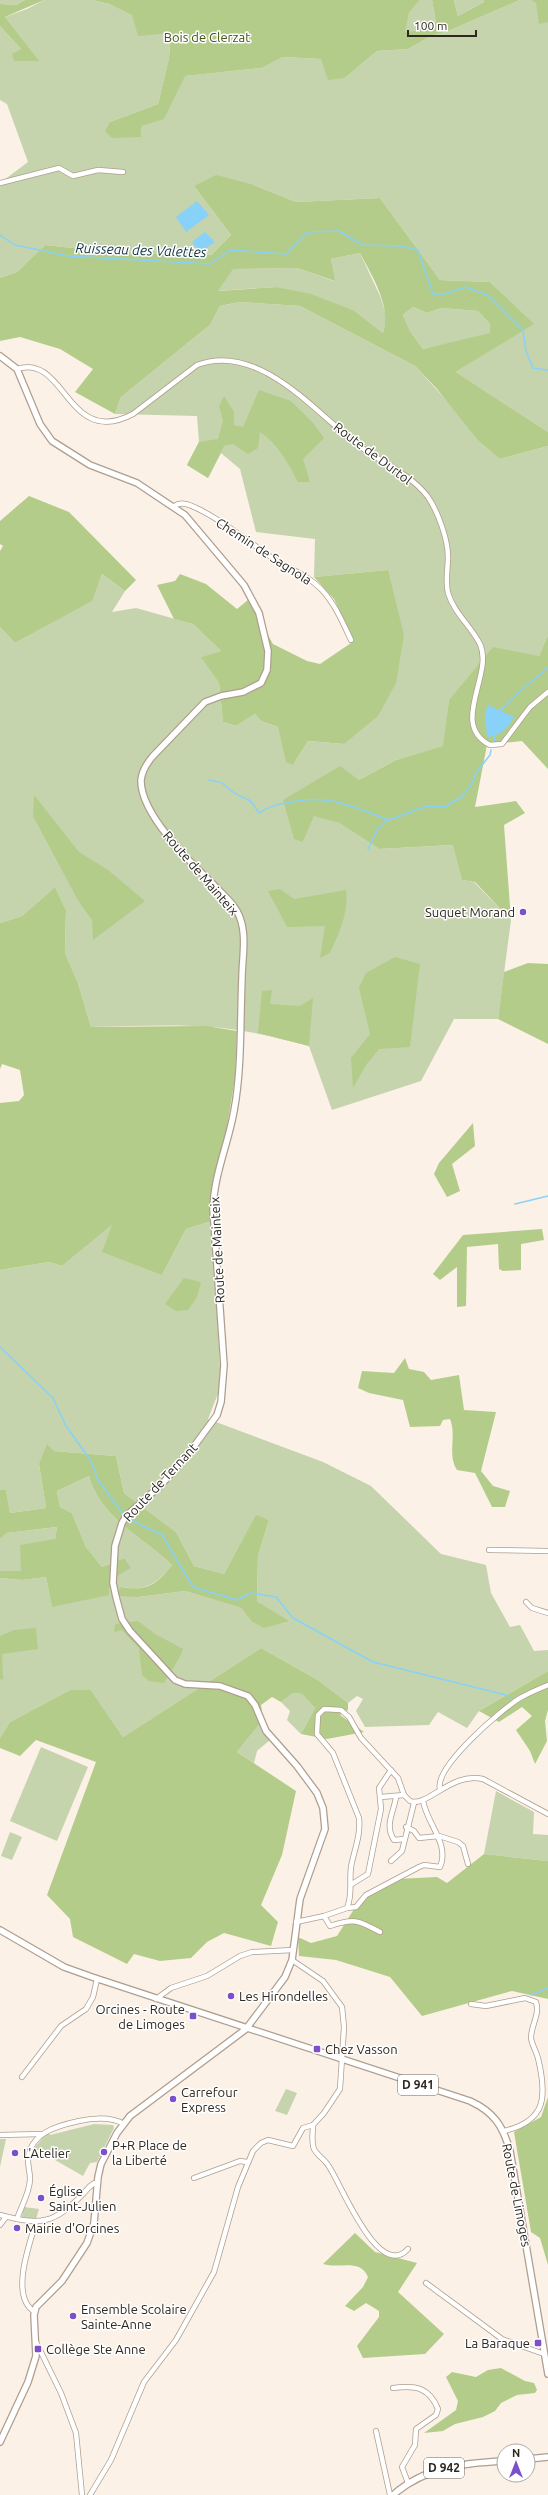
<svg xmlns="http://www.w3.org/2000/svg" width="548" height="2495" viewBox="0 0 548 2495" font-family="Ubuntu,sans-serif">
  <rect width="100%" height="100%" fill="#fcf1e7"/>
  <g fill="#c5d4ad">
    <polygon points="0,0 25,0 16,5 0,4"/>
    <polygon points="44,0 92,0 109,4 171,33 169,58 158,104 110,122 141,137 142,126 164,118 184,76 262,68 283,57 321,59 345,78 377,51 408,49 433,35 446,32 520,0 548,0 548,432 456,372 533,324 490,282 440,280 380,198 296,202 254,185 194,186 231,235 211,255 121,253 45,245 17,272 0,278 0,183 28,162 7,104 0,100 0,26 21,49 14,61 38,61 5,17 27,9"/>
    <polygon points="420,0 432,0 436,22 415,32 404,32 409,13"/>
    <polygon points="454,0 483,0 484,2 458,16"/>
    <polygon points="360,253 381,298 387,319 383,333 355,311 276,287 217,291 232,269 297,268 334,281 331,259"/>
    <path d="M 239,302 L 300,306 L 415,366 L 500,459 L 548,446 L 548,635 L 539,656 L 449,700 L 444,746 L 396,760 L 359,780 L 283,800 L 303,842 L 314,815 L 339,823 L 379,849 L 454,845 L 462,880 L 474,882 L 511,920 L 498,1019 L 454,1019 L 421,1081 L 332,1110 L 309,1046 C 292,1042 276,1037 259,1034 C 204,1022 146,1026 91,1027 L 78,983 L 65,953 L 66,910 L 55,887 L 22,916 L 0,923 L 0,627 L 15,643 L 91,601 L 102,574 L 125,591 L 112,612 L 136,608 L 193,624 L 221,651 L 202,657 L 219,683 L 223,722 L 236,726 L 255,714 L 261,721 L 278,727 L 293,765 L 308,741 L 344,744 L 388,570 L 314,577 L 315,539 L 256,532 L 240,469 L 221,453 L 208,478 L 187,465 L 199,442 L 197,416 L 115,414 L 121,397 L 210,325 L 220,306 Z"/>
    <polygon points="413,307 427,313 441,308 478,311 490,324 490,334 423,349 410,331 403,315"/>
    <path d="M 212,1221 L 221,1386 L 208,1419 L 323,1462 L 371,1486 L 441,1554 L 486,1565 L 491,1593 L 510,1627 L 520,1625 L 534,1651 L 548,1650 L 548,1671 L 479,1711 L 467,1728 L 438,1712 L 429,1725 L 365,1727 L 356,1711 L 363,1699 L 357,1696 L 348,1703 L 318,1680 L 261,1648 L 123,1737 L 91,1690 L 70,1690 L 10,1722 L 0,1738 L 0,1578 L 22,1580 L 46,1577 L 52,1606 L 108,1587 L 118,1574 L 124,1558 L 102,1567 L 86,1547 L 72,1513 L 60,1507 L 57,1491 L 89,1476 C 100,1518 143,1537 172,1565 C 155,1585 147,1591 120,1587 L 138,1597 L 185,1591 L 241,1608 L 251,1621 L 288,1621 L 257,1601 L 258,1556 L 269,1520 L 256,1516 L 224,1574 L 194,1566 L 176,1532 L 124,1493 L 116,1456 L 54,1451 L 39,1464 L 46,1508 L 10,1513 L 6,1491 L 0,1490 L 0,1270 L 49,1262 L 62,1266 L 113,1224 L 162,1275 L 186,1229 Z"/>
    <polygon points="57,1527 55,1539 21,1571 0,1571 0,1539 7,1533"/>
    <polygon points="293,1693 302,1694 315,1708 301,1734 287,1720 290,1711 281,1702"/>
    <polygon points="263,1720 269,1731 270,1740 257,1751 254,1763 237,1752"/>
    <polygon points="41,1747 88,1767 57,1841 10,1821"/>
    <polygon points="496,1791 534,1812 533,1834 548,1835 548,1861 484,1854"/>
    <polygon points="10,1832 22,1837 12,1860 1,1856"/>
    <polygon points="286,2089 297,2093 287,2115 275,2111"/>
    <polygon points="94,2124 113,2125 114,2128 97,2162 90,2163 83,2176 34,2148 48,2132 50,2135"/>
    <polygon points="0,2139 6,2139 0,2167"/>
    <polygon points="24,2207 39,2209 36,2219 22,2217"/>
  </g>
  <g fill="#b4cc8a" fill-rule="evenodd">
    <polygon points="25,0 44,0 5,17 39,61 14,61 12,54 21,49 0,26 0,4 16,5"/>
    <polygon points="92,0 420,0 409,13 405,32 415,31 436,22 432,0 454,0 458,16 484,2 483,0 520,0 446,32 433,35 408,49 377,51 345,78 328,80 321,59 283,57 262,68 185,76 164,119 142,126 141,137 112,138 105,131 110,122 158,104 169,58 171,33 138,36 132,15 109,4"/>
    <polygon points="531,0 548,0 548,22 539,24 536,3"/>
    <path d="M 216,175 L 254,185 L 296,202 L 380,198 L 440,280 L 490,282 L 534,324 L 456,372 L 548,432 L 548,446 L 500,459 L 477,439 L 437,389 L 415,366 L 300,306 L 239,302 L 220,306 L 210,325 L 121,397 L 115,414 L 75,392 L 93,369 L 60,349 L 20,337 L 0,341 L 0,278 L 17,272 L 45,245 L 121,253 L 211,255 L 231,235 L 194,186 ZM 360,253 C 372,276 392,307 383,333 L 355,311 L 311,294 L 276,287 L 218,291 L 233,269 L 297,268 L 335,281 L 331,259 ZM 413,307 L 427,313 L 441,308 L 478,311 L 490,324 L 490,333 L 423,349 L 410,331 L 403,315 Z"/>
    <path d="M 259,390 L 291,401 L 313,423 L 324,438 L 303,459 L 310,482 L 298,482 C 288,463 278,444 260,432 L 258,448 L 248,454 L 233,444 L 224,446 L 208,478 L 187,465 L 199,442 L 218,439 L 223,421 L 219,406 L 224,396 L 234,412 L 234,425 L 243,427 Z"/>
    <polygon points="29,496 69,512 136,580 125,591 102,574 92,601 15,643 0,627 0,551 3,546 0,544 0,521"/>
    <polygon points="388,570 404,635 396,683 378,716 344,744 308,741 293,765 286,762 278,727 261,721 255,714 236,726 223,722 219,683 201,657 221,651 193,624 174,619 157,585 175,581 180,574 206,584 237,609 248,600 273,644 307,661 320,664 354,641 334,599 314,577"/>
    <polygon points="548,635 548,769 522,741 487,745 475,807 516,801 525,813 504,825 511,920 475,882 462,880 453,845 379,849 339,823 314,816 303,842 294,839 283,800 340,766 359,780 396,760 443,746 449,700 493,647 539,656"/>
    <polygon points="34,795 79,852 108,870 145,901 93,940 92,920 79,902 33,816"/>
    <polygon points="55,887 66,910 65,953 78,983 91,1027 206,1026 237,1031 235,1077 212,1221 186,1229 162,1275 102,1252 112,1225 62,1266 49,1262 0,1270 0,1103 19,1101 24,1095 20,1070 2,1064 0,1069 0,923 22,916"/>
    <path d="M 280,889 L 294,899 L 346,890 C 349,913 339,933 330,953 L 320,958 L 325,926 L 287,927 L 268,891 Z"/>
    <polygon points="395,957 420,964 410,1047 379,1049 366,1065 353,1088 351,1058 370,1034 359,988 366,973"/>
    <polygon points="528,963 548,964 548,1044 498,1019 504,972"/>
    <polygon points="272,990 270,1004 300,1006 313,998 309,1046 258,1033 262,991"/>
    <polygon points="473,1123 475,1146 452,1164 460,1191 447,1197 434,1174 439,1163"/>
    <polygon points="542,1229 544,1240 521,1244 521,1270 503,1271 499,1269 498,1244 467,1247 466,1306 457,1307 457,1267 440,1280 433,1274 463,1235"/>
    <polygon points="184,1278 201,1282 197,1297 188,1310 176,1311 165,1304"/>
    <path d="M 405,1358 L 409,1369 L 424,1372 L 431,1380 L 459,1375 L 464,1410 L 496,1412 L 481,1471 L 493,1486 L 510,1491 L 505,1507 L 492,1507 L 475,1473 L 457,1470 C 447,1454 457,1436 450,1419 L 443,1420 L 440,1426 L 410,1427 L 403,1400 L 369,1393 L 358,1388 L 362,1371 L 394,1373 Z"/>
    <path d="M 47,1444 L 54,1451 L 116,1456 L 124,1493 L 176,1532 L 194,1566 L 224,1574 L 256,1515 L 269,1520 L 258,1556 L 257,1601 L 289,1621 L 264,1628 L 251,1621 L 241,1608 L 185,1591 L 138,1597 L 118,1596 L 120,1587 C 147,1591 155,1586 172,1565 C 143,1537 100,1518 89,1476 L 57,1491 L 60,1507 L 72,1513 L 86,1547 L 102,1567 L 124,1558 L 131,1568 C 119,1574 108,1580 109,1595 L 52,1607 L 46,1577 L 22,1580 L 0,1578 L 0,1571 L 21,1571 L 20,1545 L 55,1539 L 57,1527 L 7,1533 L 0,1539 L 0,1490 L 6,1490 L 10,1513 L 46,1508 L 39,1464 Z"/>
    <path d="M 138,1621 L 155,1634 L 183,1649 C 179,1662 170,1671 164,1683 L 149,1681 L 142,1675 L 139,1648 L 122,1630 L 114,1632 L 115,1624 Z"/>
    <polygon points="36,1628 38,1649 2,1654 3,1680 0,1679 0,1636 14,1630"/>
    <polygon points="261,1648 318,1680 348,1703 348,1710 340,1715 364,1732 327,1739 301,1734 315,1708 302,1694 293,1693 281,1702 272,1697 261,1705 263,1720 237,1752 296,1791 282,1855 261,1905 278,1922 271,1946 224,1933 207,1942 191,1958 160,1961 134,1954 127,1964 73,1937 70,1919 47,1895 96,1762 36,1740 20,1756 0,1748 0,1738 10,1722 70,1690 91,1690 123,1737"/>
    <polygon points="548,1671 548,1710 545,1721 547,1741 535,1764 530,1751 516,1730 532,1716 522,1707 499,1722 479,1711"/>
    <polygon points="484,1854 548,1861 548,1999 512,1991 422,2016 390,1977 336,1960 299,1956 298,1937 311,1943 337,1936 363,1895 396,1879 437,1877 447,1883"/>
    <polygon points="548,2097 548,2265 540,2238 531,2232 514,2132 541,2117"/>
    <path d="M 355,2233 L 375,2252 L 417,2263 L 398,2292 L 444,2334 L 425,2354 L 363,2358 L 357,2346 L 379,2317 L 379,2311 L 366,2303 L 354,2311 L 345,2306 L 363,2287 L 368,2277 C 360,2258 340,2269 323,2264 Z"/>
    <polygon points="501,2368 525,2381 534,2383 537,2390 535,2393 517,2395 501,2403 495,2411 483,2417 455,2424 443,2431 424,2433 456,2410 458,2401 446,2377 452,2372 476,2377 488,2370"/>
  </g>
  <g fill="#88d1f9">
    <polygon points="197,201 209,215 186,232 176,217"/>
    <polygon points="205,232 215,242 200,252 192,242"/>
    <path d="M 488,705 L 514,717 C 508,728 500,736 487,737 L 485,713 Z"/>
  </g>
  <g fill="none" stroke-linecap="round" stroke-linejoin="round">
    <g stroke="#88d1f9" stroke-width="1.5">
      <polyline points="0,235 15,245 68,256 210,264 230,250 286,254 308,232 339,231 362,245 401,246 418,250 433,294 444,294 466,287 489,296 523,330 526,351 533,368 548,370"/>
      <path d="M 500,712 C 515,692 531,684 548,667"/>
      <polyline points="494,742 495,736"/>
      <path d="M 209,780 C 226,783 221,783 233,792 C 247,802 247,793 259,813 C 269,806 279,804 291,802 C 330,794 353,807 389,820 L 427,806 L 444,807 L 460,798 L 470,787 L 476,773 L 490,755 L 491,750"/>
      <polyline points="368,849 379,827 388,820"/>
      <polyline points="515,1204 548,1196"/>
      <polyline points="0,1347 53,1398 66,1426 91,1461 98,1480 123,1514"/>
      <polyline points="129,1519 162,1535 193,1587 237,1600 251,1593 276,1597 293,1618 373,1662 510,1696"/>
      <polyline points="531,1995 548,1988"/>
    </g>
    <defs>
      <g id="minor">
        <polyline points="0,183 59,168 73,176 98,170 123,172"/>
        <path d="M 17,369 C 66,353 67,449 133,414 L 197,365 C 257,342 314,410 355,443 C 378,461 410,473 428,497 C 438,512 448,539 448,557 C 448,568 445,581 448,593 C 454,613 471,626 480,644 C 494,675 449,724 490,745 L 502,744 L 530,707 L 548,692"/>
        <path d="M 174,506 C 177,504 182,503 186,504 C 210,511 249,542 271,557 C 288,569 307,574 322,590 C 335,604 343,623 351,640"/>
        <polyline points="489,1550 548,1551"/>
        <polyline points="526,1602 532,1608 548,1613"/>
        <path d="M 440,1789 C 434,1767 502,1709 520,1698 C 529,1693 538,1689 548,1685"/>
        <polyline points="381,1797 404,1795"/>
        <path d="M 396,1797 C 394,1812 384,1825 394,1840 L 404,1839"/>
        <polyline points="406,1827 414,1831 419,1838 439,1836 458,1842 463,1846 468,1864"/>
        <polyline points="391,1861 402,1851 414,1803"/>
        <polyline points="352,1884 368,1874 381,1809 379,1788 391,1770"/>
        <path d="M 347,1908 L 356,1907 L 366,1895 L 419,1867 L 424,1865 L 440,1867 C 450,1844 427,1824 423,1801"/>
        <path d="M 324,1916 L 330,1926 C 354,1918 358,1920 380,1932"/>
        <path d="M 296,1922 L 324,1916 L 347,1908 C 353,1894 349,1882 351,1867 C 354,1850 361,1836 359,1818 L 333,1753 L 317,1734 L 318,1715 L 324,1709 L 341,1710 L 349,1717 L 361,1738 L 398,1778 L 404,1795 L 410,1801 C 427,1808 452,1771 483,1779 L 548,1814"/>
        <polyline points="156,1999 171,1988 207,1976 240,1956 252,1952 293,1950"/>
        <path d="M 471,2004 L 486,2006 L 525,1998 L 536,2002 C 540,2015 531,2025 531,2038 C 532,2045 536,2051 538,2058 C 547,2096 547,2121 504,2131"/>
        <polyline points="22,2077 61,2026 86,2009 93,1997 97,1979"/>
        <path d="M 313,2125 C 313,2132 311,2142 314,2149 C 317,2155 324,2159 328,2165 C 340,2181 378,2282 408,2249"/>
        <polyline points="0,2135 41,2134"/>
        <polyline points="194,2178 240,2161 247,2162"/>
        <path d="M 0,2215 C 41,2226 54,2224 84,2193 C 88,2188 92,2183 98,2182"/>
        <path d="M 17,2219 C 21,2207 30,2192 30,2179 C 30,2172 28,2167 28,2160 C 30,2133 56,2126 79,2121 C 93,2118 110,2116 124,2124"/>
        <polyline points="0,2225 6,2217"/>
        <polyline points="426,2283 502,2339 544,2354"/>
        <path d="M 35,2312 C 9,2297 30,2243 36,2222"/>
        <polyline points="36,2342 61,2393 76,2433 82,2495"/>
        <path d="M 393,2388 C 415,2385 429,2387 438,2409 L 436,2415 L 416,2429 L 415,2445 L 402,2467 L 408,2483"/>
        <polyline points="376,2431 390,2495"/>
        <polyline points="90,2495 111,2460 144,2382 176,2340 214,2272 238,2187 253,2151 261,2143 268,2140 293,2146 303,2128 313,2125 324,2113 340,2089 344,2027 342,2007 323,1981 292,1960"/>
      </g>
      <g id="major">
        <path d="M 0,356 L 17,369 L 40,424 L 52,441 L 90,465 L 137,483 L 185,515 L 244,585 L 259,613 L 268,651 L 267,670 L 261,683 L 243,692 L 221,696 L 205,702 L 153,756 C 147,763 142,771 141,780 C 140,814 191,863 214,885 C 223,895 236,905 240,918 C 247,936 242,960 242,978 C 240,1022 242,1068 234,1111 C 228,1145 214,1174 213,1209 L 224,1365 L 221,1402 L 217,1415 L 192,1449 L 162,1484 L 126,1516 L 122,1523 L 115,1546 L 113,1583 L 116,1597 L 122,1619 L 130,1631 L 175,1680 L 185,1684 L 220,1686 L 248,1696 L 255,1705 L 266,1731 L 297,1766 L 317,1793 L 323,1808 L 325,1829 L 300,1899 L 292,1960 L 285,1977 L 246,2029 L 130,2116 L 117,2133 L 101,2164 L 98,2177 L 94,2223 L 87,2243 L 62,2281 L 36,2307 L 34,2315 L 36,2356 L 28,2382 L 0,2442"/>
        <path d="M 0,1930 L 64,1967 L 92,1977 L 470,2101 C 494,2112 503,2126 510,2151 L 548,2374"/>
        <polyline points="528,2459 548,2457"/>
        <path d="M 393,2495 C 425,2467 463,2463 504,2461"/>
      </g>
    </defs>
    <use href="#minor" stroke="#af9e8d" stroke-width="6"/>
    <use href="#major" stroke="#af9e8d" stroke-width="8"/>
    <use href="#minor" stroke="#fff" stroke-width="4.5"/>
    <use href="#major" stroke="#fff" stroke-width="5.5"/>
  </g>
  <g fill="#7b50c9" stroke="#fff" stroke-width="1.5">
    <circle cx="523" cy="912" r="4"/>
    <circle cx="231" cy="1996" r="4"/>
    <rect x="189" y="2012" width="8" height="8" rx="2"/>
    <rect x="313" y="2045" width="8" height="8" rx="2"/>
    <circle cx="173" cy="2099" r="4"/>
    <circle cx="104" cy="2152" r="4"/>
    <circle cx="15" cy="2153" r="4"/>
    <circle cx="41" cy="2198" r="4"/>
    <circle cx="17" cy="2228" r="4"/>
    <circle cx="73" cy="2316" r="4"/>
    <rect x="534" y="2339" width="8" height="8" rx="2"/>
    <rect x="34" y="2345" width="8" height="8" rx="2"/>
  </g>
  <g text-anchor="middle" stroke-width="3" stroke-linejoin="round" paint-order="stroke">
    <g fill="#fff" stroke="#6d6864" stroke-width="1">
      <rect x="398" y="2075" width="40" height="20" rx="3"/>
      <rect x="424" y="2458" width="40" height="20" rx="3"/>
    </g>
    <g font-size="12" font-weight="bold" fill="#2e2821">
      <text x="418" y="2089">D 941</text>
      <text x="444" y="2472">D 942</text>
    </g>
    <g font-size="13" fill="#445811" stroke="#fff">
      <text x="207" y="42">Bois de Clerzat</text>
    </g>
    <g font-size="13" fill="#2e2821" stroke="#fff">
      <text transform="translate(373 453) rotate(37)" y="5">Route de Durtol</text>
      <text transform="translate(264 551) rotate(33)" y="5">Chemin de Sagnola</text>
      <text transform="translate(201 873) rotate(49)" y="5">Route de Mainteix</text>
      <text transform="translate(217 1250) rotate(-93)" y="5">Route de Mainteix</text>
      <text transform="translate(160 1482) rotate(-47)" y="5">Route de Ternant</text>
      <text transform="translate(517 2195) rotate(79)" y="5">Route de Limoges</text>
    </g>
    <g font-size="13" fill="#2e2821" stroke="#fff" text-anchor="start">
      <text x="515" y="917" text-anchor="end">Suquet Morand</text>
      <text x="239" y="2001">Les Hirondelles</text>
      <text x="185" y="2014" text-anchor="end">Orcines - Route<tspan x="185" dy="15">de Limoges</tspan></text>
      <text x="325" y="2054">Chez Vasson</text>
      <text x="181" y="2097">Carrefour<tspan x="181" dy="15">Express</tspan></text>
      <text x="112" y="2150">P+R Place de<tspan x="112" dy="15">la Liberté</tspan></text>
      <text x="23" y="2158">L'Atelier</text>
      <text x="49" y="2196">Église<tspan x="49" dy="15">Saint-Julien</tspan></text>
      <text x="25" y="2233">Mairie d'Orcines</text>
      <text x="81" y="2314">Ensemble Scolaire<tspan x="81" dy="15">Sainte-Anne</tspan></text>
      <text x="530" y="2348" text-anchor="end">La Baraque</text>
      <text x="46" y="2354">Collège Ste Anne</text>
    </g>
    <g font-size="14" font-style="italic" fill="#143545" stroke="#fff">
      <text transform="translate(141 250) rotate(2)" y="5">Ruisseau des Valettes</text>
    </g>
  </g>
  <g transform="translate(516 2463)"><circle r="19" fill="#ffffff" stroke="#aba9a6"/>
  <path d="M0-3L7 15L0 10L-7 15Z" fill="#7b50c9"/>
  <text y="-6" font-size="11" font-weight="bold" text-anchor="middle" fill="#2e2821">N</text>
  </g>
  <path d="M408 30v6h68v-6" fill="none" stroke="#2e2821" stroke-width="2"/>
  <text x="414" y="30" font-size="12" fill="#2e2821" stroke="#ffffff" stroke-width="3" paint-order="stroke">100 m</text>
</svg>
